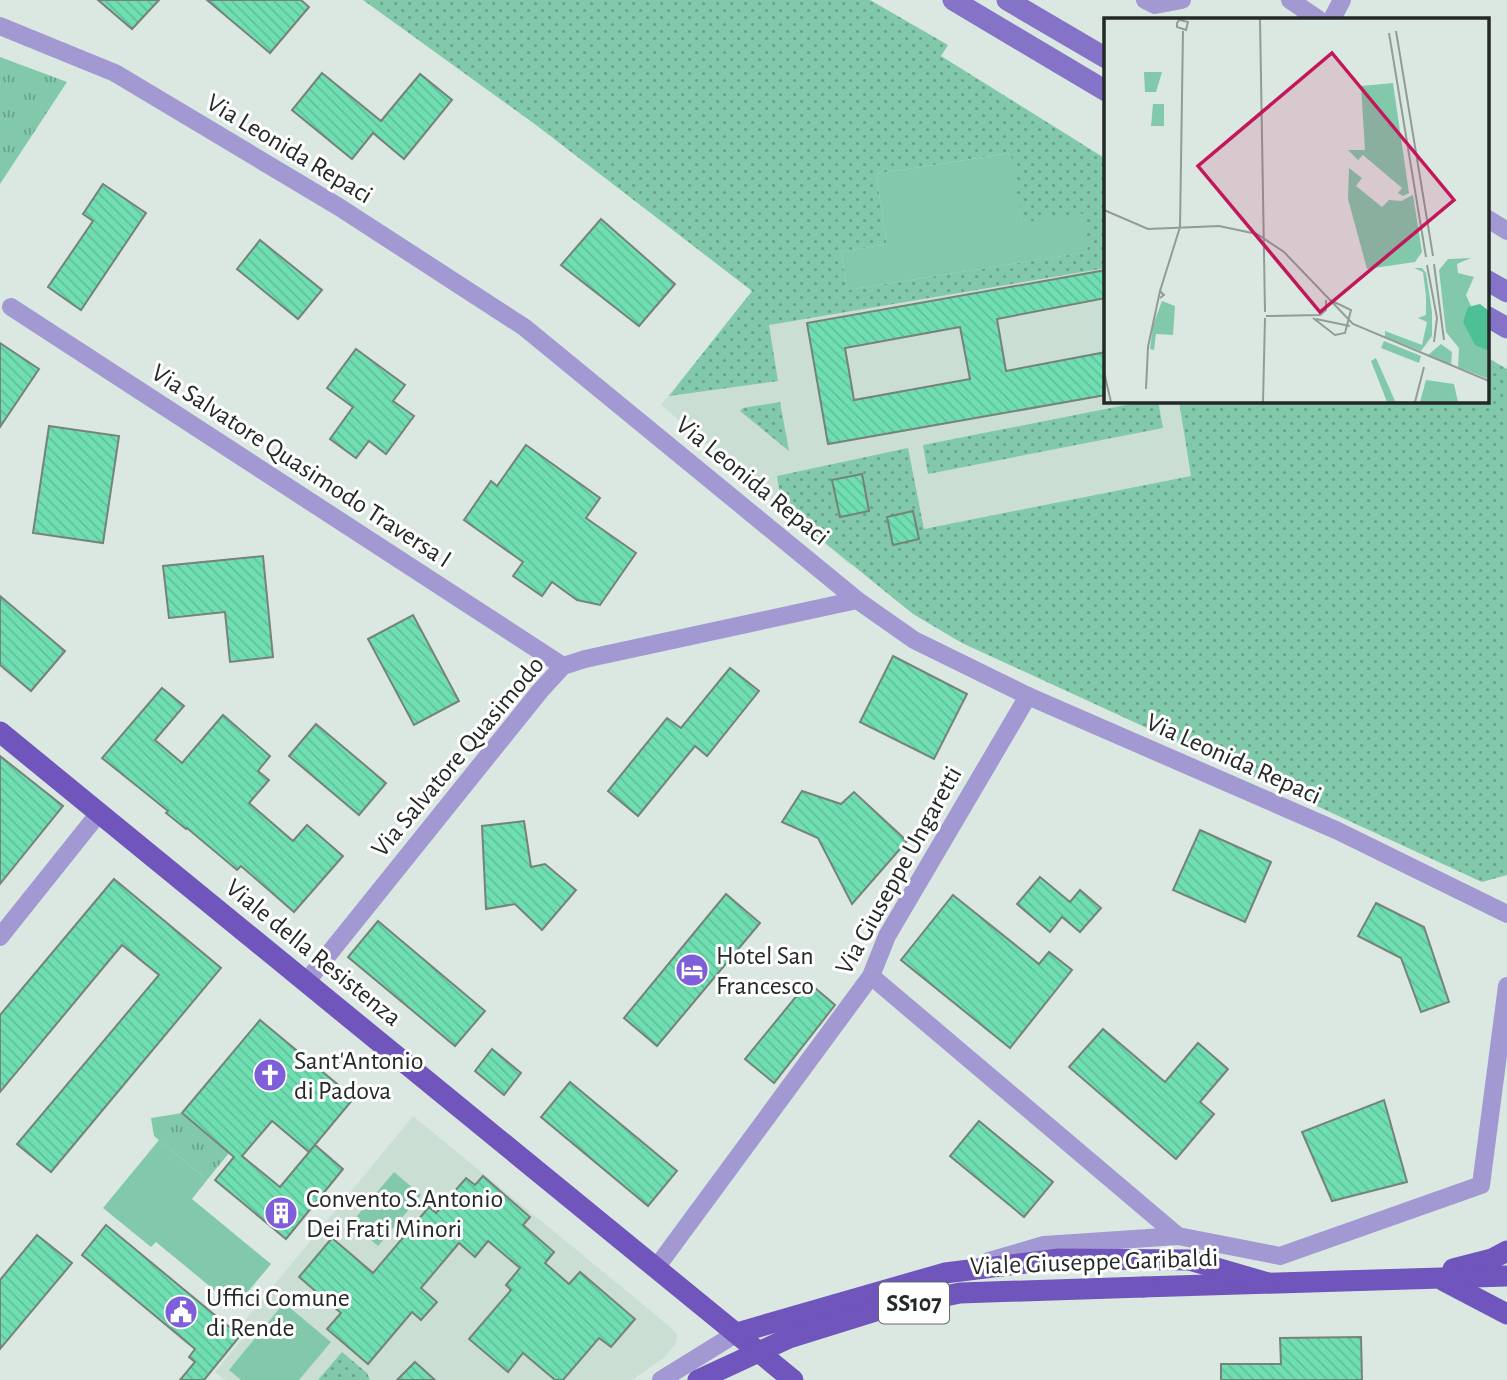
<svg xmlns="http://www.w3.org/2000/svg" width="1507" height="1380" viewBox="0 0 1507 1380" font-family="'Alegreya Sans',sans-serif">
  <defs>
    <pattern id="grass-dots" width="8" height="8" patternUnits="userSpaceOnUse" patternTransform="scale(1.75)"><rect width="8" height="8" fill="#81c9aa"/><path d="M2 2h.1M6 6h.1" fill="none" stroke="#69a38a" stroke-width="1.8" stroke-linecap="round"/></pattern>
    <pattern id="park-tufts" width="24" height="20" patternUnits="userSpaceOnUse" patternTransform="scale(1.75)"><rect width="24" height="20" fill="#81c9aa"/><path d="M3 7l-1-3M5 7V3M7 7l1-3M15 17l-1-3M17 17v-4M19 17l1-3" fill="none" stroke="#69a38a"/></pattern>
    <pattern id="building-back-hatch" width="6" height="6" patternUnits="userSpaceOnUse" patternTransform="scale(1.75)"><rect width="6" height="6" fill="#6fdfb2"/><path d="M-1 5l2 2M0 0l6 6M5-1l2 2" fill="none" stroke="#60bf99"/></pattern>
  </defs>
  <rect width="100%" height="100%" fill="#dbe8e2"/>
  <g fill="#caded4">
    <polygon points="940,56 1106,159 1106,401 1271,401 1160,555 850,565 661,405"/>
    <polygon points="413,1116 668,1325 677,1334 676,1343 665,1357 632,1380 225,1380 215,1372 250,1329 243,1323"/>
  </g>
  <g fill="url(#grass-dots)" fill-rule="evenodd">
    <path d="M 363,0 L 870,0 L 948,45 L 941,56 L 1106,159 L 1106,268 L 769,325 L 778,381 L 669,396 L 752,291 L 536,125 ZM 1010,153 L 1022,223 L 1087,252 L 847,290 L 841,252 L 887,244 L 876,174 Z"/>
    <polygon points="1488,358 1507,369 1507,875 1482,882 962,643 913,614 782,508 777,476 908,448 924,529 1191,476 1179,401 1488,401"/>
    <polygon points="1146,401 1158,401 1163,428 928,474 923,445"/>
    <polygon points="780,402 789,451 740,411 743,408"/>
    <polygon points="342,1352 367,1373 370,1380 318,1380"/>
  </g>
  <g fill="url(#park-tufts)">
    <polygon points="0,57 67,82 0,184"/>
    <polygon points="182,1113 229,1153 207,1180 154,1136 151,1118"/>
  </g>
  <g fill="#81c9aa">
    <polygon points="1011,153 1022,223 1082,213 1088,252 847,290 841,252 887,244 876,174"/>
    <polygon points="159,1140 207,1180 192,1199 271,1264 235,1307 156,1242 151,1247 103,1208"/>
    <polygon points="394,1172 421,1195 378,1246 351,1223"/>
    <polygon points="284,1303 331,1342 299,1380 241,1380 229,1370"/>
  </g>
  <g fill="url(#building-back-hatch)" stroke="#76827c" stroke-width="2" fill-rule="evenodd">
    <polygon points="98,0 159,0 132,29"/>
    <polygon points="207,0 301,0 309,7 270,53"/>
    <polygon points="322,73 381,121 420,74 452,100 404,159 373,133 352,159 292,110"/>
    <polygon points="103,184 146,213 81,310 48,287 93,221 83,214"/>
    <polygon points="601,219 675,284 639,326 561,265"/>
    <polygon points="260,240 322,290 298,319 237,269"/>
    <path d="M 1106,270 L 1106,298 L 997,319 L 1006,371 L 1106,352 L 1106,395 L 828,444 L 807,323 ZM 960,327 L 970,379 L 854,400 L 845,348 Z"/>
    <polygon points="0,343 39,369 0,427"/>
    <polygon points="356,349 405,385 393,401 414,416 386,454 369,441 356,458 330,439 353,407 327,388"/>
    <polygon points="49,426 119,436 103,543 33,533"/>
    <polygon points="526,445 600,498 586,518 636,553 600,605 577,600 552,582 542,596 513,576 523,562 464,520 491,481 497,486"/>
    <polygon points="862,474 869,511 840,517 832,480"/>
    <polygon points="913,511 919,539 893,545 887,517"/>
    <polygon points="263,556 273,657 230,662 225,612 169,618 163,566"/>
    <polygon points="0,596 65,651 31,691 0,665"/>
    <polygon points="413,615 459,701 414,725 368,639"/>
    <polygon points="893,656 967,694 934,759 860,722"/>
    <polygon points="730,668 759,691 707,756 695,746 638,816 608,791 667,718 681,728"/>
    <polygon points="162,688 184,706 155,740 182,763 223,715 270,756 258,771 269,780 249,803 293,841 307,825 343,856 294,912 241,866 237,870 187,828 186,829 166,813 168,811 102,758"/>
    <polygon points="316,724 386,783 359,815 289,756"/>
    <polygon points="0,756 63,806 0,884"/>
    <polygon points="802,791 841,804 854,792 907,841 852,904 818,838 782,822"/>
    <polygon points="524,821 531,867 545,864 576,890 542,930 515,904 486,909 482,826"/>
    <polygon points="1200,830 1271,862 1245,922 1173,890"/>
    <polygon points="1040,877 1070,902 1080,890 1101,908 1080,932 1062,917 1050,932 1017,904"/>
    <polygon points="114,879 221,968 51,1172 17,1144 159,975 122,945 0,1092 0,1015"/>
    <polygon points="726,894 760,923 657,1046 624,1018"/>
    <polygon points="953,895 1039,964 1049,952 1072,970 1010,1048 901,960"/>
    <polygon points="1376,903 1424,927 1449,1002 1421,1012 1401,958 1358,936"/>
    <polygon points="378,921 485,1011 455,1046 348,957"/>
    <polygon points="808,982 835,1005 774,1083 745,1059"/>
    <polygon points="260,1020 354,1098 309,1152 272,1121 242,1156 280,1187 315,1145 343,1169 286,1239 215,1180 234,1157 182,1113"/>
    <polygon points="1103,1029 1165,1082 1198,1043 1228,1069 1200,1102 1214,1114 1176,1159 1069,1067"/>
    <polygon points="492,1049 521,1073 504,1095 475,1071"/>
    <polygon points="570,1082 677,1171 648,1206 541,1117"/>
    <polygon points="1384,1100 1407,1182 1332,1201 1302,1132"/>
    <polygon points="979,1121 1053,1182 1024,1217 950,1156"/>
    <polygon points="483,1176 530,1217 523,1225 554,1252 545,1263 569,1284 580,1272 635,1319 611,1347 599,1338 563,1380 555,1380 523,1353 508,1372 469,1339 511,1290 506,1285 520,1268 488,1241 475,1257 459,1243 421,1288 437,1302 421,1320 412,1312 368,1364 327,1329 341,1313 299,1277 332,1238 373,1273 429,1207 436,1213 466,1178 475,1185"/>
    <polygon points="106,1225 240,1336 204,1380 180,1380 195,1362 189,1357 195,1349 82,1255"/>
    <polygon points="37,1235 72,1263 0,1349 0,1280"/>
    <polygon points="1361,1337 1362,1380 1221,1380 1221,1364 1281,1364 1280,1338"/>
    <polygon points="415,1362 435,1380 397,1380"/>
  </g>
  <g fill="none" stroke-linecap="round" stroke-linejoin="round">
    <g stroke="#a299d2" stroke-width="18">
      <polyline points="1145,0 1155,5 1182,0"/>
      <polyline points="1290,0 1318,19"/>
      <polyline points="1332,19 1342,0"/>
      <polyline points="0,26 115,73 339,207 524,327 857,600 914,640 1028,696 1338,831 1507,914"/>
      <polyline points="1488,219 1507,231"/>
      <polyline points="11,307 563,666"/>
      <polyline points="0,937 99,813"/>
      <polyline points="871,976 1178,1236"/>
      <polyline points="307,981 540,691 563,666 585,659 857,600"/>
      <polyline points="989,1261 1044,1245 1178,1236 1280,1256 1481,1185 1507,986"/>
      <polyline points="656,1268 871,976 887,936 1028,696"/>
      <polyline points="661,1380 737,1333"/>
    </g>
    <g stroke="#8473c6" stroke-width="21">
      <polyline points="953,0 1106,91"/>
      <polyline points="1007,0 1106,58"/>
      <polyline points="1488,281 1507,292"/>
      <polyline points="1488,317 1507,328"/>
    </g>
    <g stroke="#6f55bc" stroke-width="21">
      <polyline points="0,732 793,1380"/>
      <polyline points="1453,1269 1492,1259 1507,1251"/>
      <polyline points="1444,1281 1507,1314"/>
      <polyline points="1143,1287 1507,1276"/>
      <polyline points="737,1333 945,1273 1059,1259 1189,1260 1268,1283"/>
    </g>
    <polyline stroke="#6f55bc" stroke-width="21" points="698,1380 789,1338 882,1309 960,1293 1143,1287"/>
  </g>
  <defs>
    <symbol id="hotel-disc" viewBox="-11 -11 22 22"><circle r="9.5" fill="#7e5ed9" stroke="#fff"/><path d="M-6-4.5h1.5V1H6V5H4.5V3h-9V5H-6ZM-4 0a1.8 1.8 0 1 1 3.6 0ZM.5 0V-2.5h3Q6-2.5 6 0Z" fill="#fff"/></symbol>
    <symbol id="church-disc" viewBox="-11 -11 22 22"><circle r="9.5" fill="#7e5ed9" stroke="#fff"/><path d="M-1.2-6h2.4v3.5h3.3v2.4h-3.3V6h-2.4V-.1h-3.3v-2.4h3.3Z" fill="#fff"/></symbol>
    <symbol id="building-disc" viewBox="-11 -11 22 22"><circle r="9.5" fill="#7e5ed9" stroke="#fff"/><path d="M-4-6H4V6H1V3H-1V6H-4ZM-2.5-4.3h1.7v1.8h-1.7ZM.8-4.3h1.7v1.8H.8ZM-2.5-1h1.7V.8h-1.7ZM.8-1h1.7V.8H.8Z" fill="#fff"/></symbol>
    <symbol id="civic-disc" viewBox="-11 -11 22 22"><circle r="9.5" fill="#7e5ed9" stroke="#fff"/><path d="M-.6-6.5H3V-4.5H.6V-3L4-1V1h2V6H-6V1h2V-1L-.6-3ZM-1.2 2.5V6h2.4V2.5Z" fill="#fff"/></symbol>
  </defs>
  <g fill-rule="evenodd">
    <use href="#hotel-disc" x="673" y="951" width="38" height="38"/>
    <use href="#church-disc" x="251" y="1056" width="38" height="38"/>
    <use href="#building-disc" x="262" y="1194" width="38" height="38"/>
    <use href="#civic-disc" x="162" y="1293" width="38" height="38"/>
  </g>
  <g text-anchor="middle" stroke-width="6" stroke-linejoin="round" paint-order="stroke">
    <rect fill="#fff" stroke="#666968" stroke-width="2" x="879" y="1282.5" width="70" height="41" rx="5"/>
    <g font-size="24" font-weight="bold" fill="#242927">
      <text x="914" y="1311">SS107</text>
    </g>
    <g font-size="26" fill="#242927" stroke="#fff">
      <text transform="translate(290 148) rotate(31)" y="9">Via Leonida Repaci</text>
      <text transform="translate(302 465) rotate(33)" y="9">Via Salvatore Quasimodo Traversa I</text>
      <text transform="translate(753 480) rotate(39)" y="9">Via Leonida Repaci</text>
      <text transform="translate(457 756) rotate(-50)" y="9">Via Salvatore Quasimodo</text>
      <text transform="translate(1234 758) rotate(24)" y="9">Via Leonida Repaci</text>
      <text transform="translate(898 870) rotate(-61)" y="9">Via Giuseppe Ungaretti</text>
      <text transform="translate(314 952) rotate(39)" y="9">Viale della Resistenza</text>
      <text transform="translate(1094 1261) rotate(-2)" y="9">Viale Giuseppe Garibaldi</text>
    </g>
    <g font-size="26" fill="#242927" stroke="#fff" text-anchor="start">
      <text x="716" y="964">Hotel San<tspan x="716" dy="30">Francesco</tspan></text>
      <text x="294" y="1069">Sant'Antonio<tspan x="294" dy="30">di Padova</tspan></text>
      <text x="306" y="1207">Convento S.Antonio<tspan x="306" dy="30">Dei Frati Minori</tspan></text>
      <text x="206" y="1306">Uffici Comune<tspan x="206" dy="30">di Rende</tspan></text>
    </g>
  </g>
  <g transform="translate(1104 18)">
    <rect width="385" height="385" fill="#dbe8e2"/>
    <path d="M 289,65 L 305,175 L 299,178 L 294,175 L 298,170 L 259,137 L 254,142 L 244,132 L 261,132 L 257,68 ZM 245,150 L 258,160 L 252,168 L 278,189 L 285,182 L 297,183 L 309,177 L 318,234 L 311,244 L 263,251 L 244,181 ZM 367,240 L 353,246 L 354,255 L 370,259 L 362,277 L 367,288 L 359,304 L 385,332 L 385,361 L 354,349 L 355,330 L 342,314 L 335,252 L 344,241 ZM 310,250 L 318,250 L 322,255 L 328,294 L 328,318 L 317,333 L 281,319 L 281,313 L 318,327 L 323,304 L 314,300 L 322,297 L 322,278 L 319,254 ZM 280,323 L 317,338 L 315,345 L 277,330 ZM 337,326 L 348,334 L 347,347 L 323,338 ZM 272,340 L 291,383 L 303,384 L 283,384 L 267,343 Z" fill="#81c9aa"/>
    <path d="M 49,86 L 60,86 L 60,108 L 47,108 ZM 58,283 L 71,288 L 69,317 L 52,316 L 50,332 L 46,331 L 49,307 Z" fill="#81c9aa"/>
    <path d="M 40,54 L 58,54 L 52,74 L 41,74 ZM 282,135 L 295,146 L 289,152 L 295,158 L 292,161 L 268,141 ZM 322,362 L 350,366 L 354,384 L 316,384 Z" fill="#81c9aa"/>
    <path d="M 376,286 L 385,293 L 385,333 L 371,327 L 359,304 L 364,289 Z" fill="#4ec095"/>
    <path fill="none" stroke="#929c97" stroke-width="2" d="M 156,1 L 161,294M 76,2 L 84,4 L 82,12 L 73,9 L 73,5 L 76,1M 292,13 L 329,238M 285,15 L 322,239M 0,192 L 44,211 L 115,208 L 153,216 L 180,234 L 249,306 L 385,363M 330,246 L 340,322M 323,247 L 333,300 L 330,324M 56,273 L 76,209 L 79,13M 162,298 L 216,297 L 222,292 L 222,282M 209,300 L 231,317 L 241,315 L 247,292 L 226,282M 212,301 L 246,308M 0,354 L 7,384M 42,371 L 44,329 L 56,273 L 60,277 L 56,280M 159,384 L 161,300M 311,384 L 320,349"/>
    <path fill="#c2185b" fill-opacity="0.15" stroke="#c2185b" stroke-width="3.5" d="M 228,35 L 350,182 L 216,294 L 94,148 Z"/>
    <rect width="385" height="385" fill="none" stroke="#242927" stroke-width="3.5"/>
  </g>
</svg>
